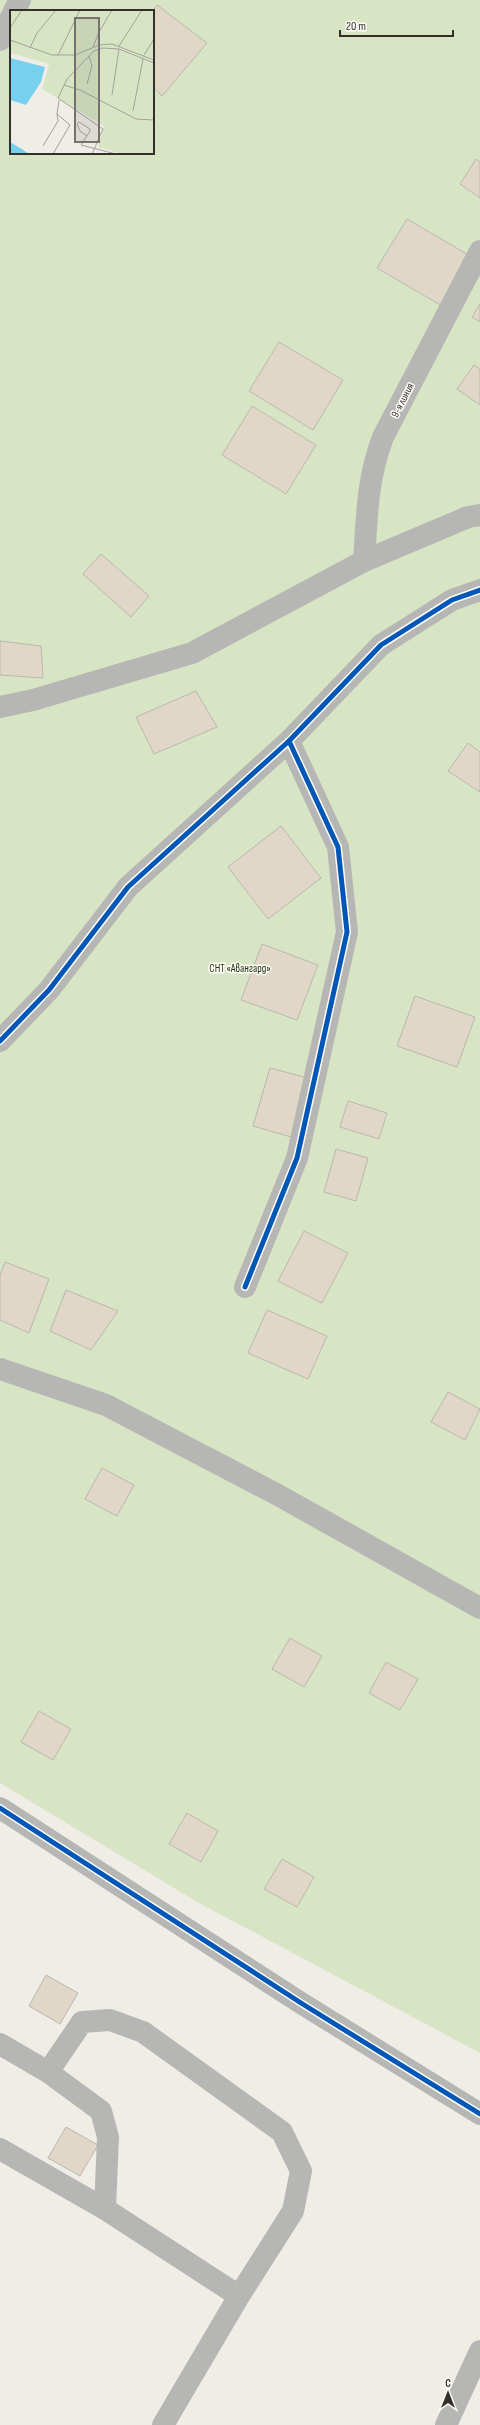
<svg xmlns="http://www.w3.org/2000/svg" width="480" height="2425" viewBox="0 0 480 2425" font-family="'Sofia Sans Condensed',sans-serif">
  <rect width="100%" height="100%" fill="#f0ede7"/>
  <path fill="#d8e5c4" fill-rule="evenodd" d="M 0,0 L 480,0 L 480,2053 L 199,1903 L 0,1783 ZM 11,11 L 153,11 L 153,153 L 11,153 Z"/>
  <g fill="#e1d7c7" stroke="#bab7b2">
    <polygon points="157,5 207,43 162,96 153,87 153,11"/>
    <polygon points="476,159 480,162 480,198 460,184"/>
    <polygon points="407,219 472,257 442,306 377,268"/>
    <polygon points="480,304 480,322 472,317"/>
    <polygon points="279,342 343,380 313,430 249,391"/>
    <polygon points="474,365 480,369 480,405 457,389"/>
    <polygon points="252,406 316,445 286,494 222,455"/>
    <polygon points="101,554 149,596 131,617 83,574"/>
    <polygon points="0,641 41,646 43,678 0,675"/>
    <polygon points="196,691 217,727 154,754 136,717"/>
    <polygon points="468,743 480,752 480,792 448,771"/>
    <polygon points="281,826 321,878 268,919 228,867"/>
    <polygon points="262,944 318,965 297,1020 241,1000"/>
    <polygon points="415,996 475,1017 457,1067 397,1046"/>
    <polygon points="270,1068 308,1078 291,1137 253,1126"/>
    <polygon points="348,1101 387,1113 379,1139 340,1127"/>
    <polygon points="336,1149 368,1158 356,1201 324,1192"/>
    <polygon points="304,1231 348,1253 322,1303 278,1281"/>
    <polygon points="5,1262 49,1279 29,1333 0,1320 0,1275"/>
    <polygon points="66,1290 118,1311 91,1350 50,1331"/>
    <polygon points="267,1310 327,1336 308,1379 248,1353"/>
    <polygon points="448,1392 480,1409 465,1440 431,1422"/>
    <polygon points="102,1468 134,1485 117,1516 85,1499"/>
    <polygon points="290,1638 322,1656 304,1687 272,1669"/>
    <polygon points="386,1662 418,1679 400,1710 369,1693"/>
    <polygon points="39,1711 71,1729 53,1760 21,1742"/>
    <polygon points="187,1813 218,1831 201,1862 169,1844"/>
    <polygon points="282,1859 314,1877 297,1907 264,1889"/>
    <polygon points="46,1975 78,1993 60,2024 29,2006"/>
    <polygon points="66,2127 98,2145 80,2176 48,2158"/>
  </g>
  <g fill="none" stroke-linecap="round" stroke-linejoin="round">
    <g stroke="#b6b7b5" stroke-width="22">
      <polyline points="14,11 20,0"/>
      <polyline points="0,40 11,17"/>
      <path d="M 364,561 C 367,516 367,479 383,437 L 480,251"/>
      <polyline points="0,707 33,700 192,653 364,561 468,517 480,515"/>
      <polyline points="0,1041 49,990 128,887 289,741 381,645 452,600 480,590"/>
      <polyline points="245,1287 297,1158 347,932 338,847 289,741"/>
      <polyline points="0,1369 106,1405 278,1495 480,1608"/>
      <polyline points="0,1808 301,2003 480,2114"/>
      <polyline points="0,2044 48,2072"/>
      <polyline points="0,2149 105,2209"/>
      <polyline points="163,2425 239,2296 293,2211 301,2171 282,2132 143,2032 110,2020 82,2022 48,2072 101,2111 108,2137 105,2209 239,2296"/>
      <polyline points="446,2425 480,2351"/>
    </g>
    <defs>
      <g id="cycleway">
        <polyline points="0,1041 49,990 128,887 289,741 381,645 452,600 480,590"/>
        <polyline points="245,1287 297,1158 347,932 338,847 289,741"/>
        <polyline points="0,1808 301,2003 480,2114"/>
      </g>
    </defs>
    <use href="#cycleway" stroke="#fefcf7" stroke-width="8"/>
    <use href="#cycleway" stroke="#0057b8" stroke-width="5"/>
  </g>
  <g text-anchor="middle" stroke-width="3" stroke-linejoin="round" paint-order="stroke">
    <g font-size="11" fill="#33302c" stroke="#fefcf7">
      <text transform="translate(402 400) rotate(-63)" y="4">9-я линия</text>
    </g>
    <g font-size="11" fill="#23330d" stroke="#fefcf7">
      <text x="240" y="972">СНТ «Авангард»</text>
    </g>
  </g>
  <g transform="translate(10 10)">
    <rect width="144" height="144" fill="#f0ede7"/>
    <path d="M 0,0 L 144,0 L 144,144 L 112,144 L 88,137 L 94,116 L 32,79 L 39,54 L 0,43 Z" fill="#d8e5c4"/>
    <path d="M 0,48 L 35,57 L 31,72 L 16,95 L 0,90 ZM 0,132 L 12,139 L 19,144 L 0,144 Z" fill="#78d0ef"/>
    <path fill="none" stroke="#a4a19c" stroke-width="1" d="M 0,18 L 12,0M 0,30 L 42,45 L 65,45 L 89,35 L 102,34 L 144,50M 109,36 L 132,0M 83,37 L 89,22 L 102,0M 20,38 L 27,23 L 46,0M 48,45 L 70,0M 134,45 L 144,29M 77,74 L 82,56 L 79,46M 54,75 L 70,80 L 126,109 L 144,110M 102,85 L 109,39M 123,101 L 133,49M 77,126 L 70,121 L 67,114 L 69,112 L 80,119 L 80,121 L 71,135 L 106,144M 33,136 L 48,111 L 47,104M 43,144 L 60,115 L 47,104 L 49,90M 82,144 L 93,119 L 48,88 L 57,69 L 84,41 L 92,38 L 109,39 L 144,53"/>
    <path fill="#75726d" fill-opacity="0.15" stroke="#75726d" stroke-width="2" d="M 65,8 L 89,8 L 89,132 L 65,132 Z"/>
    <rect width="144" height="144" fill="none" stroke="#33302c" stroke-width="2"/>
  </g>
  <g transform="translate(448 2393)" stroke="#fefcf7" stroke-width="3" paint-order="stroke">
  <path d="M0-3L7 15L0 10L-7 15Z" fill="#33302c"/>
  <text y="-6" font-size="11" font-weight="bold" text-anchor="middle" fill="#33302c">С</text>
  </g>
  <path d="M340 30v6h113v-6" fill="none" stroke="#33302c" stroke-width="2"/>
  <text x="346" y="30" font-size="12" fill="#33302c" stroke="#fefcf7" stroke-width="3" paint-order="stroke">20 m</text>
</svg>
